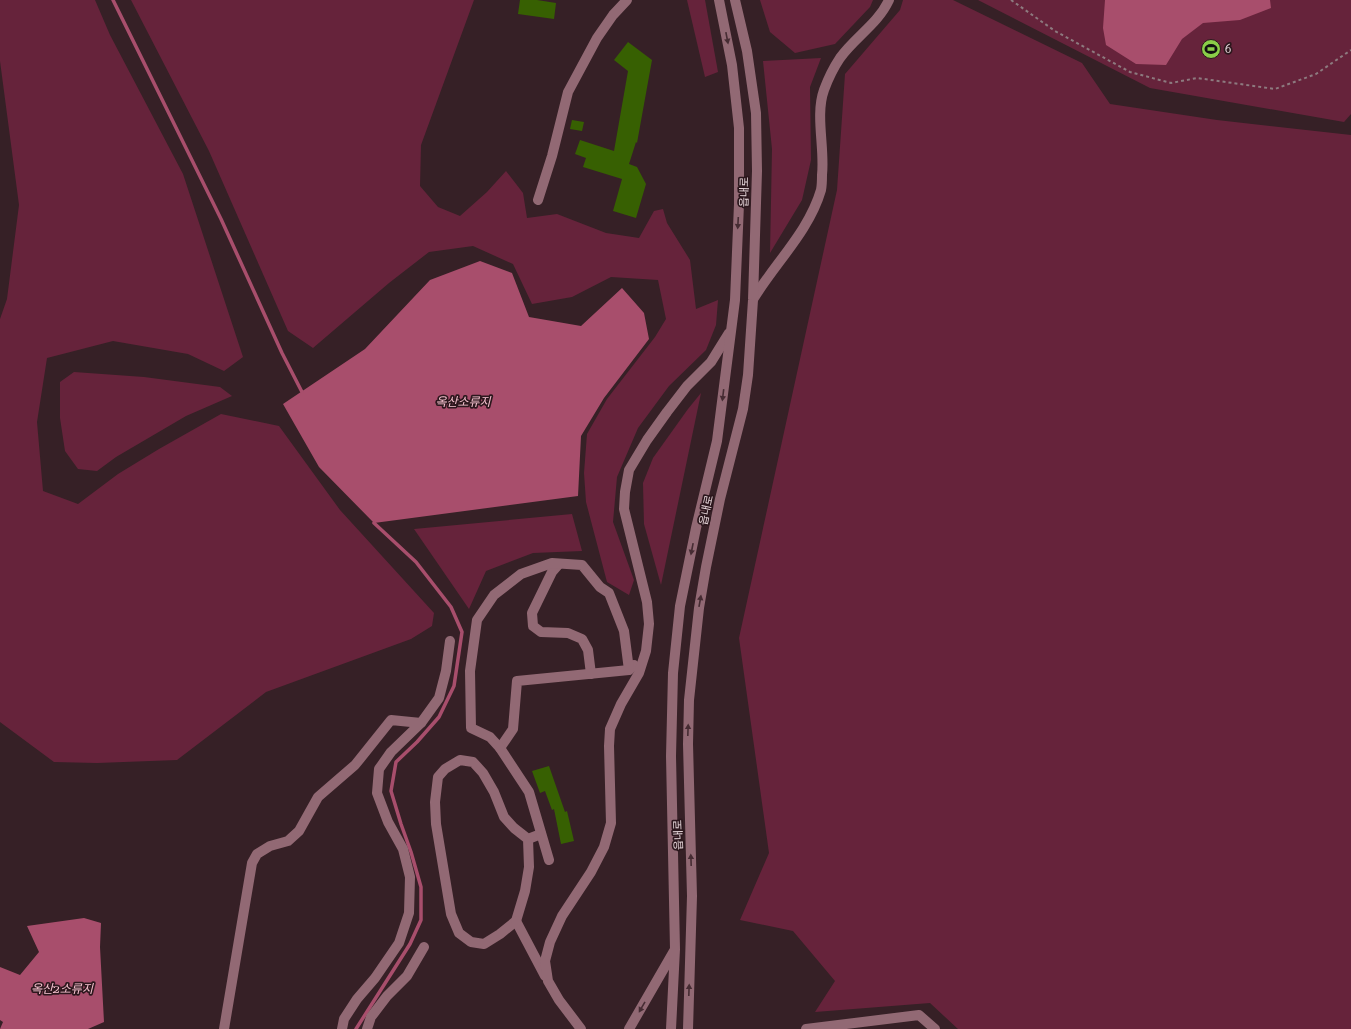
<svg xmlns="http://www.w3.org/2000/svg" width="1351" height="1029" viewBox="0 0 1351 1029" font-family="'Roboto Serif','Noto Sans KR',serif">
  <rect width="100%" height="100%" fill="#362026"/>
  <g fill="#66233b">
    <polygon points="0,0 95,0 110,35 183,174 243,357 224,371 188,354 113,341 47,358 37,422 43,491 78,504 118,474 159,449 221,414 279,426 340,510 434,613 432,626 411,639 266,692 177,760 97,763 54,762 0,722 0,319 7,299 19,205 0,61"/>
    <polygon points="131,0 474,0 421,145 420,186 438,207 460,216 487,192 506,171 523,193 527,218 557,214 606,233 639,238 654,211 663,209 667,223 690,260 696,309 718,300 716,325 706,350 669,386 638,428 617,477 613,522 634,580 629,595 607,582 586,502 584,473 587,434 607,399 655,337 666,319 658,280 611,277 572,297 532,304 513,264 473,246 429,252 389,283 313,348 288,331 209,151"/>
    <polygon points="687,0 705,0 718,72 705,77"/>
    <polygon points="760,0 873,0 870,7 835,44 795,53 770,32"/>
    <polygon points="903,0 953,0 1082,63 1110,104 1217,120 1351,135 1351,1029 958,1029 930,1003 815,1012 835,981 793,931 740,920 769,853 739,638 837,190 845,74 900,10"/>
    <polygon points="978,0 1351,0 1351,114 1344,122 1150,88"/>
    <polygon points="821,58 810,87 811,160 802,200 770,253 772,149 763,61"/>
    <polygon points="74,372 144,377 220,387 232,396 186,416 116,457 97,471 78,469 65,451 60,418 60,382"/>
    <polygon points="701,393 661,585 644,524 643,483 653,458 688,409"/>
    <polygon points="572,514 582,551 533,553 486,571 469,609 414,529"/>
  </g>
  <g fill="#a84e6c">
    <polygon points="1105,0 1270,0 1271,8 1240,20 1203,23 1182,39 1166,65 1136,64 1106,45 1103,28"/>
    <polygon points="480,261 512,273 529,317 581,326 622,288 644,313 649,339 604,398 581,436 578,496 374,523 319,467 283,404 365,349 430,280"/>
    <polygon points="84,918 101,923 100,947 104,1022 88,1029 0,1029 3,1022 0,1020 0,967 20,975 39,952 27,926"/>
  </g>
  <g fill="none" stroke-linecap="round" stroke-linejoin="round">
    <g stroke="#a84e6c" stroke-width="3.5">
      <polyline points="113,0 221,219 282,353 302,392"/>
      <polyline points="356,1029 410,944 421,920 421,887 411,852 401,824 391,791 396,762 417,742 439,717 454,686 462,632 451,607 416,562 374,523"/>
    </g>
  </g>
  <g fill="#376002">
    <polygon points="520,0 537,0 556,3 554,19 518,14"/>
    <polygon points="628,42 652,60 637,143 636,142 629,164 637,167 646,184 636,218 613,211 622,179 583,167 586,158 575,154 580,140 614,151 628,71 614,60"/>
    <polygon points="572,120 584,122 582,131 570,129"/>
    <polygon points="549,766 565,812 567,811 574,841 561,844 554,809 552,810 545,791 540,793 532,771"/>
  </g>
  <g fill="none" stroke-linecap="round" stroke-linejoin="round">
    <polyline stroke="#8d7a7f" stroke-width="2" stroke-dasharray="3 3" stroke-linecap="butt" points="1011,0 1055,31 1130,72 1171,83 1197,78 1275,89 1316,74 1351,50"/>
    <g stroke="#926974" stroke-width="10">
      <polyline points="538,200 552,156 568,92 597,38 613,15 627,0"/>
      <path d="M 754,298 C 776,262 809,231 821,190 C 822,185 822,180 822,175 C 825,148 815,115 824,90 C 828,79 834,67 840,58 C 855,37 878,24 889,0"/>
      <polyline points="559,564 552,572 532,613 533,626 541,632 568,633 582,639 588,650 591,674"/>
      <polyline points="500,748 513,729 517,681 629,670 634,665"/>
      <polyline points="528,839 529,867 525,891 516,921 500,934 484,944 471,942 459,933 451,914 436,824 435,802 438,777 445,769 460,760 473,762 483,773 494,792 504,817 514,828 528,839 541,834"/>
      <polyline points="549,860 529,792 500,748 490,737 471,728 470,671 477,620 494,595 521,574 552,563 582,565 600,587 609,593 624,631 629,670"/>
      <polyline points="516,921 545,976"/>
      <polyline points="224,1029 252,863 257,854 270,846 288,841 299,831 318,797 355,765 391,720 421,723"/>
      <polyline points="342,1029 344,1019 357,999 375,978 399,943 409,913 410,877 403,849 388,822 377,793 379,769 391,752 421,723 439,698 446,671 450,641"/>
      <polyline points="367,1029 371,1017 387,996 407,976 424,947"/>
      <polyline points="581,1029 559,1000 548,981 545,961 550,942 562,916 591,872 604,847 611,823 609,746 610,729 621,704 639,673 646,651 649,624 647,602 624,509 625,492 629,470 647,440 667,412 687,386 711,362 729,333"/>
      <polyline points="629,1029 674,951"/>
      <polyline points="671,1029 675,949 671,756 673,673 680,606 696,528 717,441 735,300 739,204 739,128 732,65 719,0"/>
      <polyline points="688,1029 692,896 688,744 689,700 699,608 706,567 720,499 743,409 748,375 753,300 757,171 756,113 747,51 735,0"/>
      <polyline points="806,1029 919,1015 935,1029"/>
    </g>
  </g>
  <defs><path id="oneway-solid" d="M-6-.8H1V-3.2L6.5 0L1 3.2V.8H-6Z"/></defs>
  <g fill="#462c33">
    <use href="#oneway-solid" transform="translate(727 38) rotate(79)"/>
    <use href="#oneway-solid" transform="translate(738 223) rotate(93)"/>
    <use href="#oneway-solid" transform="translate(723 395) rotate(97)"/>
    <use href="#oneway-solid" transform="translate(692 549) rotate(101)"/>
    <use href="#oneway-solid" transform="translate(700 601) rotate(-80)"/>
    <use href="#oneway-solid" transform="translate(688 730) rotate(-88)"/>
    <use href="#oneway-solid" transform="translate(691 860) rotate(-92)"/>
    <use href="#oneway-solid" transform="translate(689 990) rotate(-88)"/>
    <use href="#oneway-solid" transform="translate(642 1007) rotate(120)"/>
  </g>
  <defs>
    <symbol id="stadium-disc" viewBox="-11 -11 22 22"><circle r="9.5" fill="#8ace48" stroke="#2c171d"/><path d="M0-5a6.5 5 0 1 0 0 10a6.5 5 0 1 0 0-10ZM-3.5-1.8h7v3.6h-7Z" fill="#111"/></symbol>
  </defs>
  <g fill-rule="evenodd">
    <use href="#stadium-disc" x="1200" y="38" width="22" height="22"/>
  </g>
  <g text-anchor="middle" stroke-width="3.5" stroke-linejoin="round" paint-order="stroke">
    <g font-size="11" fill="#e9d9dd" stroke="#2c171d" text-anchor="start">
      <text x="1225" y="53">6</text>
    </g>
    <g font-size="11" fill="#e9d9dd" stroke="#2c171d">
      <text transform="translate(744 192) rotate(-89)" y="4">읍내로</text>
      <text transform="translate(706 510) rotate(-78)" y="4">읍내로</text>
      <text transform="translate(678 835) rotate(-92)" y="4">읍내로</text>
    </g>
    <g font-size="12" font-style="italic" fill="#f6c3d0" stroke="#2c171d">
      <text x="463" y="406">옥산소류지</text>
      <text x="62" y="993">옥산2소류지</text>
    </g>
  </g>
</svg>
